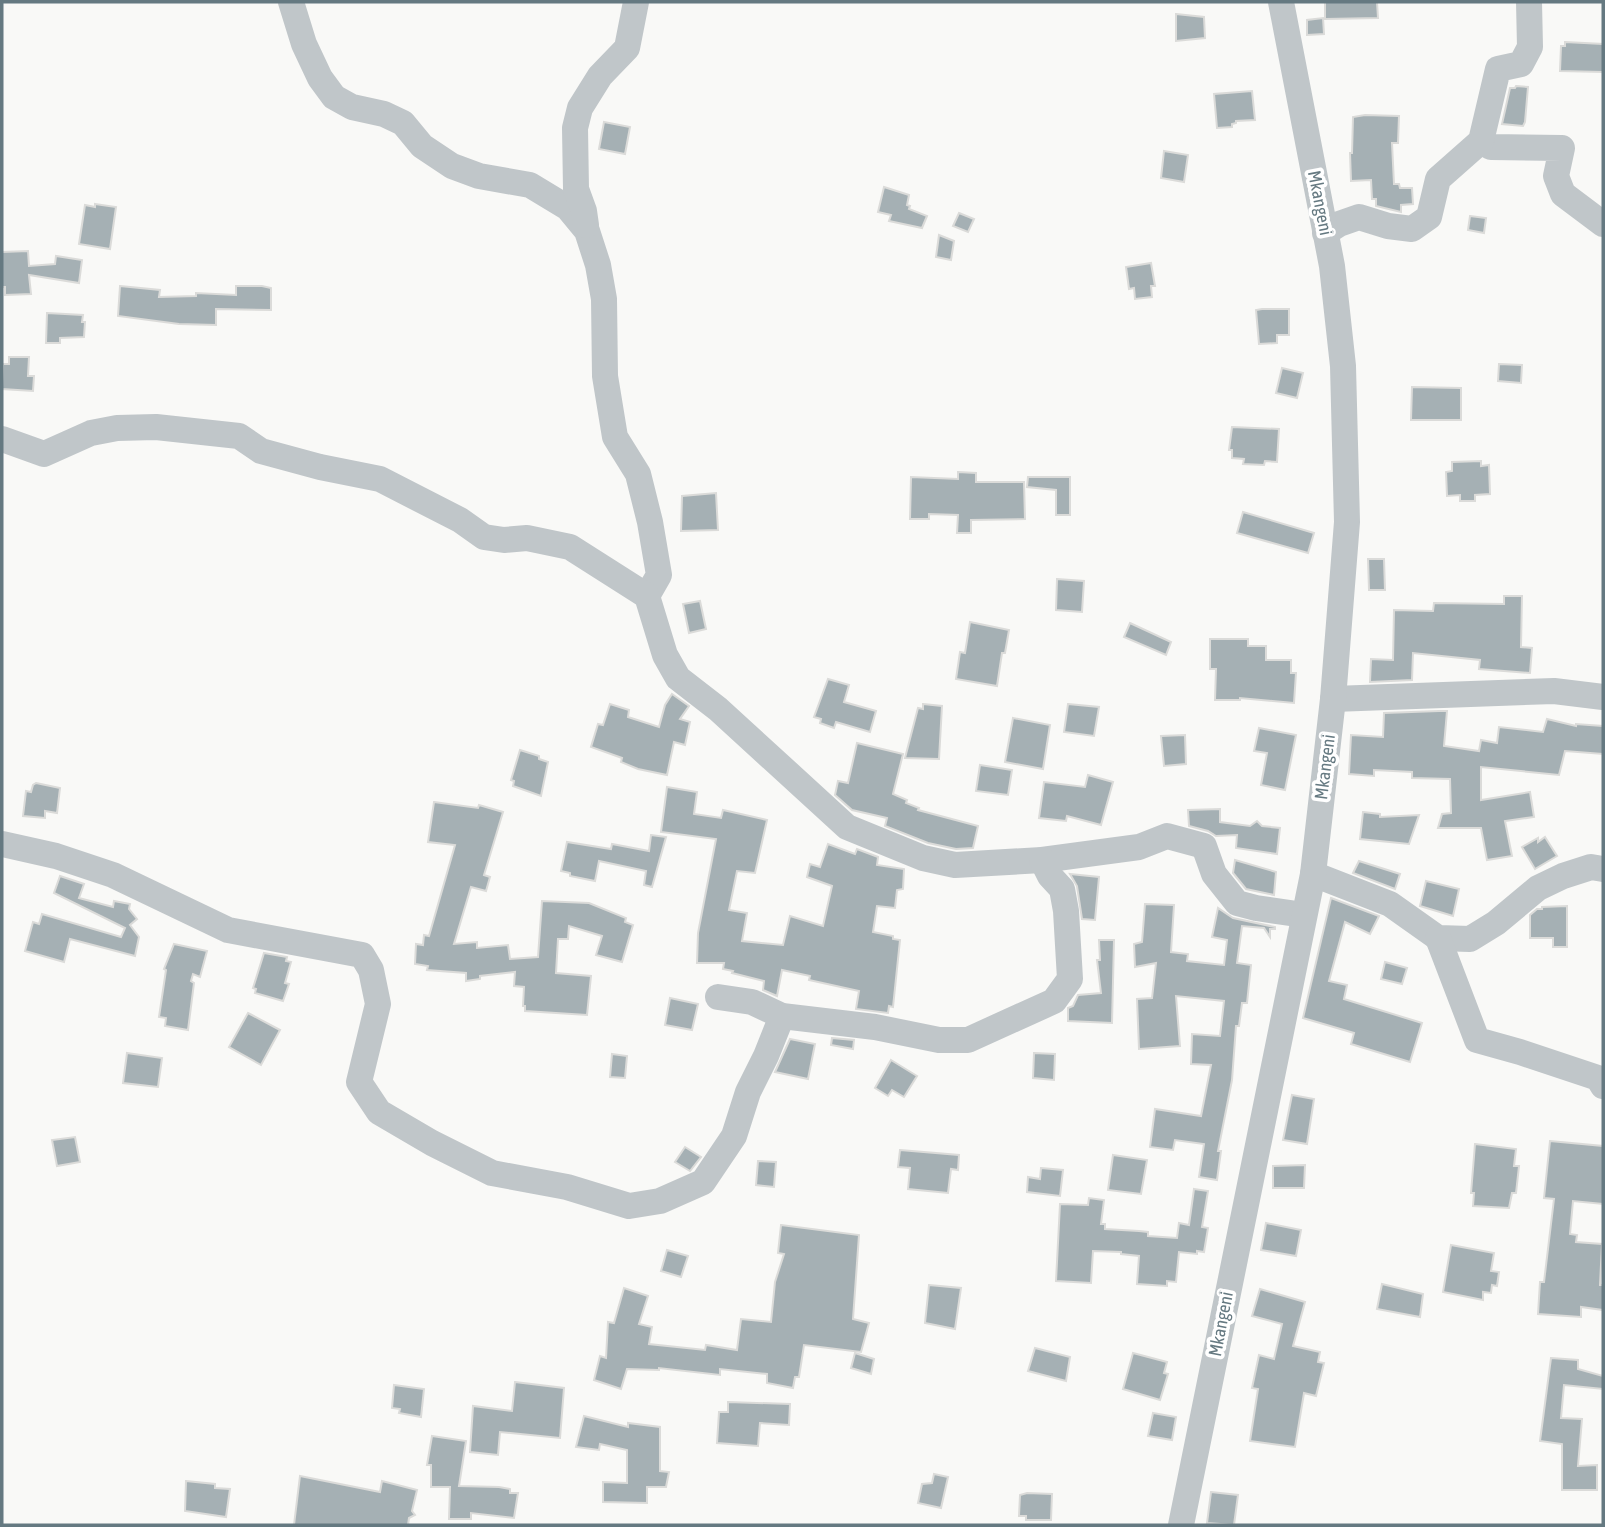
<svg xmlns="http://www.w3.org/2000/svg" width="1605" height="1527" viewBox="0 0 1605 1527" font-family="'Asap Condensed',sans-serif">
  <rect width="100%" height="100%" fill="#f9f9f7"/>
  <g fill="#a5b0b4" stroke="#dbdbd9" stroke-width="2">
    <polygon points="1325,2 1377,2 1378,18 1325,19"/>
    <polygon points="1176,14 1204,17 1205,38 1176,41"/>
    <polygon points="1323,18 1324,34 1307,35 1307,20"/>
    <polygon points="1565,42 1603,44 1603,72 1560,71 1561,46 1565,46"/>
    <polygon points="1516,86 1528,87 1525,122 1523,126 1502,124 1510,88 1515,88"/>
    <polygon points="1252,91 1255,120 1236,121 1236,123 1232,124 1232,127 1217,128 1214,94"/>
    <polygon points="1365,115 1399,116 1398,143 1392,143 1394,184 1399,184 1400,188 1412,188 1413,204 1401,205 1401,212 1376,206 1376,199 1372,199 1371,180 1351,181 1350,153 1352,153 1353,117"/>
    <polygon points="604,122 630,127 625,154 599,149"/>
    <polygon points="1164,151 1188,155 1184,182 1161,178"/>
    <polygon points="884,187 909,195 907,205 910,206 909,209 927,216 922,228 889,221 891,215 878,212"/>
    <polygon points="95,204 116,207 110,249 79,244 85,205 95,207"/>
    <polygon points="959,213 974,219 968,232 953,226"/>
    <polygon points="1470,216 1486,218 1484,233 1468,230"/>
    <polygon points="939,235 954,241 951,260 936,257"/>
    <polygon points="28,251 29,266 55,264 56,256 82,260 79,283 29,275 31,294 5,295 5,287 2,287 2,252"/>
    <polygon points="1151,263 1155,286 1151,286 1152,297 1135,299 1134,288 1129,289 1126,267"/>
    <polygon points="120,286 160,290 159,297 196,296 196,293 236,295 236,286 262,286 271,288 271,310 216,309 216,325 179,324 118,316"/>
    <polygon points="1262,309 1289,309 1289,335 1277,335 1277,343 1259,344 1256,310"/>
    <polygon points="47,313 83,315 82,322 85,322 84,337 60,338 60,343 46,343"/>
    <polygon points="9,357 29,357 28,376 34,376 33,391 2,389 3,364 9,364"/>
    <polygon points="1499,364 1522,365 1521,383 1498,381"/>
    <polygon points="1282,368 1303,373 1297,398 1276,393"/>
    <polygon points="1412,387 1461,388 1461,420 1411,420"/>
    <polygon points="1232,427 1279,429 1277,462 1265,461 1264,465 1243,464 1244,459 1232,458 1232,450 1229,450"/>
    <polygon points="1481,461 1481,466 1489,465 1490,494 1475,495 1475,501 1460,501 1460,495 1447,496 1446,472 1452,471 1452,462"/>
    <polygon points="958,472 976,473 976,482 1024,482 1025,519 971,520 971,533 957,533 958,515 929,514 929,519 910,519 911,477 958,479"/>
    <polygon points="1028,477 1070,477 1070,515 1056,515 1056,490 1027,487"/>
    <polygon points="716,493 718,530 681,531 682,496"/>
    <polygon points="1243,512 1314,533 1308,553 1237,533"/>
    <polygon points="1368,559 1384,559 1385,590 1369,590"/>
    <polygon points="1057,579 1084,581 1082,612 1056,610"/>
    <polygon points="1504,596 1522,596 1521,647 1532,648 1530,673 1479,669 1480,660 1413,653 1412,680 1370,682 1371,659 1393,660 1394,610 1433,611 1434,603 1504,604"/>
    <polygon points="700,601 706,629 689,633 683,604"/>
    <polygon points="970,622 1009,630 1005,653 1002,653 997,686 956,679 960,652 965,653"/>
    <polygon points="1130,623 1171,642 1166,655 1124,637"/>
    <polygon points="1210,639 1248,639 1248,646 1266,646 1266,660 1291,660 1291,673 1296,673 1294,703 1240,698 1240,700 1215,700 1216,669 1210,669"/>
    <polygon points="828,679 849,685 844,702 876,711 870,732 836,722 834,728 820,723 821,719 814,717"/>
    <polygon points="672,694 689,706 680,719 690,722 685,745 674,742 667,775 638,769 621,762 622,758 591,747 598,724 603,725 610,704 629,710 628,717 659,727 665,705"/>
    <polygon points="923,704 942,706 939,759 905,758 918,708 923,709"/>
    <polygon points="1068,704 1099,707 1094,736 1064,732"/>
    <polygon points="1439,711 1447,711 1444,746 1479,751 1481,740 1497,743 1499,727 1543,732 1547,719 1576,726 1576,724 1603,726 1603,754 1565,751 1559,775 1481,767 1481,800 1530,792 1534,817 1505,821 1512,856 1487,860 1481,828 1438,828 1442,814 1451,813 1450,779 1412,778 1412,772 1374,770 1374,776 1349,774 1351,735 1383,737 1384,713"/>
    <polygon points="1013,718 1050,725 1043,769 1005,762"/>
    <polygon points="1259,728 1296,735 1285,790 1261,785 1267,753 1254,751"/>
    <polygon points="1185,735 1186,764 1164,766 1161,736"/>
    <polygon points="857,743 903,754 893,794 907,800 906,803 919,808 918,810 978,826 973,848 956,849 928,843 885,826 887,818 852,810 835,795 838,781 848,783"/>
    <polygon points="520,750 539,756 539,759 548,762 541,796 513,786 514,781 511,780"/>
    <polygon points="980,765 1012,770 1008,795 976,791"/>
    <polygon points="1088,775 1113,782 1101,825 1067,816 1066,821 1039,818 1044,782 1085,787"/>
    <polygon points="36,783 60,788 57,813 45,811 45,818 23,816 26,791 31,792 33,785"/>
    <polygon points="667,787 697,792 694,814 721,818 723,810 767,820 755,873 737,871 729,910 747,913 742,941 783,945 790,916 823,926 832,886 807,877 810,864 820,867 828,844 855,854 857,849 878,857 877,865 904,869 903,889 897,890 895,908 877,906 873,932 893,936 893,939 900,940 893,1007 889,1006 888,1013 856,1009 859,991 809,980 810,976 782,970 777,996 763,990 764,981 732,973 733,971 723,969 724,963 697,963 698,933 716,839 661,832"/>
    <polygon points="434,802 478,808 479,805 503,812 484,875 490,877 486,891 471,887 454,944 477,942 477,948 508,945 510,959 538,957 542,901 589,903 626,918 625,922 633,925 622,962 596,955 602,936 569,926 568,939 558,939 556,973 591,976 587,1015 525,1011 525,1006 523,1006 524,987 514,986 515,972 480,976 480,979 466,981 466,973 427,970 428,966 415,964 416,944 423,945 424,935 429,936 455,845 428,842"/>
    <polygon points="1220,809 1220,822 1250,826 1257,821 1262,826 1280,828 1277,854 1236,848 1237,835 1216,836 1208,831 1189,826 1188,810"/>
    <polygon points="1363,812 1380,814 1380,817 1419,815 1409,844 1360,839"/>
    <polygon points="651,835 666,837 652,887 644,885 646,871 599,861 595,881 570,876 570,873 561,871 567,842 611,849 612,844 649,851"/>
    <polygon points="1545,837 1557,856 1535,869 1522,847 1538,838 1538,842"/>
    <polygon points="1235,860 1276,872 1274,895 1246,889 1233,873"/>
    <polygon points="1359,861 1400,874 1395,889 1353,873"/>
    <polygon points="1070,874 1099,877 1095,920 1082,919 1077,886"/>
    <polygon points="60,876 84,884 79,898 113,907 114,901 130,904 129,909 137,919 130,925 139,937 135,956 70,939 64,962 25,951 33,922 39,924 42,914 121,937 125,928 54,893"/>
    <polygon points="1426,881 1459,889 1453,916 1420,906"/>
    <polygon points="1331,898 1379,916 1370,934 1345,922 1329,981 1347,985 1344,999 1422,1023 1410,1062 1351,1044 1354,1033 1303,1018"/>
    <polygon points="1145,904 1174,905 1171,952 1188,954 1187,961 1224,965 1227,940 1212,937 1218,908 1233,918 1275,927 1275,929 1270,929 1270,937 1264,928 1242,926 1237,963 1251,965 1247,1003 1242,1003 1239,1026 1236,1026 1232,1080 1218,1151 1221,1151 1217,1180 1199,1177 1204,1144 1175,1140 1173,1150 1150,1147 1155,1109 1201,1116 1211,1065 1191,1064 1192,1034 1220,1036 1224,1001 1176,996 1180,1046 1139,1049 1137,999 1152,998 1156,963 1135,967 1134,944 1142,942"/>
    <polygon points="1567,906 1567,947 1553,947 1553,938 1530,938 1530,915 1537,909 1542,909 1542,907"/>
    <polygon points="1099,940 1114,940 1112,1023 1068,1021 1068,1008 1073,1006 1078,995 1101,993 1097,960 1100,960"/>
    <polygon points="174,944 207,951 200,977 193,974 191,981 194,983 188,1030 165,1026 166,1018 159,1017 166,970 164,969"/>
    <polygon points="264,953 287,957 286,961 291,962 285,983 289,984 283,1001 255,993 256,989 253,988"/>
    <polygon points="1385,962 1407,968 1402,984 1381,979"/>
    <polygon points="670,998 698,1004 692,1030 665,1025"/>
    <polygon points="248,1013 280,1030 261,1065 229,1047"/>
    <polygon points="832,1038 854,1040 853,1049 831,1045"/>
    <polygon points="790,1039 815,1044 808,1079 775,1072"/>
    <polygon points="127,1053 162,1058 158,1087 123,1083"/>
    <polygon points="1034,1053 1055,1054 1054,1080 1033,1078"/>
    <polygon points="612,1054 627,1056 625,1078 610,1077"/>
    <polygon points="891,1060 917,1076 904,1097 892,1090 888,1096 875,1088"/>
    <polygon points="1292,1095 1314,1099 1307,1144 1283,1140"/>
    <polygon points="75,1137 80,1162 57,1166 52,1140"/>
    <polygon points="1550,1141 1603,1146 1603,1204 1573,1201 1570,1234 1577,1235 1576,1242 1602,1244 1600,1285 1603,1285 1603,1310 1581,1307 1581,1317 1538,1314 1540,1282 1544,1282 1554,1199 1544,1198"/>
    <polygon points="1475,1144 1516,1149 1514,1166 1519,1166 1516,1193 1512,1193 1509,1208 1473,1206 1474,1193 1471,1193"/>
    <polygon points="685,1147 701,1157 690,1171 675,1162"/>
    <polygon points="900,1150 959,1155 958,1170 951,1169 948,1193 908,1189 910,1168 898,1167"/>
    <polygon points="1113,1155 1147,1160 1141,1194 1108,1190"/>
    <polygon points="758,1161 776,1162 774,1187 756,1185"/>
    <polygon points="1305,1165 1304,1188 1273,1188 1273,1166"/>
    <polygon points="1041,1168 1063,1170 1060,1196 1027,1192 1028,1177 1040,1179"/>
    <polygon points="1194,1189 1208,1191 1202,1227 1208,1228 1204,1252 1197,1251 1197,1254 1179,1252 1176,1282 1167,1281 1167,1286 1137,1284 1139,1256 1121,1254 1121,1252 1093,1251 1091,1283 1056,1281 1060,1204 1088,1205 1089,1198 1104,1200 1101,1224 1105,1224 1105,1229 1139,1231 1148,1232 1148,1236 1177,1238 1179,1223 1189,1225"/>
    <polygon points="1266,1223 1301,1230 1296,1256 1261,1250"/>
    <polygon points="781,1225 859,1235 853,1319 869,1323 861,1352 804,1345 799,1377 795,1377 793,1388 767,1383 767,1374 720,1369 720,1375 659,1368 659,1370 627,1369 621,1389 594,1380 600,1356 606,1358 608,1322 614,1323 624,1288 648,1296 639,1324 652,1327 649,1344 705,1350 706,1345 737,1350 741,1319 771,1322 775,1282 784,1254 778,1253"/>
    <polygon points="1451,1245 1494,1253 1491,1271 1499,1272 1497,1286 1492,1285 1491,1293 1483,1292 1483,1300 1443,1292"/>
    <polygon points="667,1250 688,1256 681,1277 661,1271"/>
    <polygon points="1382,1284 1423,1294 1420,1317 1377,1309"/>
    <polygon points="929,1285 961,1288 955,1329 925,1323"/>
    <polygon points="1260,1289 1305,1302 1293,1346 1320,1352 1318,1362 1324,1363 1316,1396 1304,1393 1295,1447 1250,1441 1258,1389 1252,1388 1259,1355 1274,1359 1282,1324 1252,1316"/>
    <polygon points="1035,1348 1070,1357 1066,1381 1028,1371"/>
    <polygon points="855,1353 874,1359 871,1374 851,1368"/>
    <polygon points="1133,1353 1167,1362 1164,1373 1168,1374 1160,1400 1123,1389"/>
    <polygon points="1551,1358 1578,1360 1578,1369 1603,1376 1603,1389 1564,1385 1561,1418 1582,1419 1578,1466 1597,1465 1597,1490 1562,1490 1562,1444 1540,1441"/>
    <polygon points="515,1382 564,1388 560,1438 500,1432 498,1455 470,1452 473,1406 512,1411"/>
    <polygon points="394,1385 424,1389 421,1417 399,1413 400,1409 392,1408"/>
    <polygon points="728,1402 790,1404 789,1425 760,1423 758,1446 717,1443 719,1412 728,1412"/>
    <polygon points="1153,1413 1176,1417 1172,1440 1148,1436"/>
    <polygon points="584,1416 628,1427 628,1423 660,1427 660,1471 669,1472 666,1487 647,1487 647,1503 603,1502 603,1482 627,1483 627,1450 600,1444 599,1450 576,1447"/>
    <polygon points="432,1436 466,1441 459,1486 499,1487 510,1489 510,1493 518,1493 514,1518 471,1513 471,1519 449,1519 450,1487 431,1487 431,1465 427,1465"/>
    <polygon points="934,1474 948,1477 941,1508 918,1503 922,1484 932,1483"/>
    <polygon points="300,1476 380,1492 382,1481 417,1490 412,1511 415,1515 409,1518 408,1525 294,1525"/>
    <polygon points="186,1481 215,1484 215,1488 230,1489 226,1517 185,1511"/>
    <polygon points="1211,1492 1238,1495 1234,1525 1207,1523"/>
    <polygon points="1027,1493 1052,1494 1051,1520 1026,1520 1026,1516 1019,1516 1020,1495"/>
  </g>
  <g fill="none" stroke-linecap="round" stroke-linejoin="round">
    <g stroke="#c0c6c9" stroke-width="26">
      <polyline points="291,2 304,44 320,78 334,97 352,107 384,114 403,123 422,146 452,166 479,176 530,185 568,208 587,231 598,265 604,299 605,376 615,437 638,474 650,522 659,575 647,596"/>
      <polyline points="1481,141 1491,147 1562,148 1556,176 1563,194 1603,224"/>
      <polyline points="586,225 584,211 576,189 575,128 580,108 600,76 627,48 636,2"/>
      <polyline points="1325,233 1339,224 1359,217 1388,226 1412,229 1429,217 1438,179 1481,141 1498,69 1521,64 1530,47 1529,2"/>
      <polyline points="2,439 44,454 91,433 117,428 156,427 239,436 261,451 320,467 380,479 460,520 484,537 504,540 527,538 570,547 647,596 665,655 678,678 718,709 847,827 923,858 955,865 1042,860 1139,847 1167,836 1204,846 1214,874 1237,903 1256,908 1304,915"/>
      <polyline points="1333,699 1554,691 1603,697"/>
      <polyline points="2,844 56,856 113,875 228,930 362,955 371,970 378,1004 359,1082 379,1112 432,1143 492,1173 567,1187 629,1206 660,1201 703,1182 734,1136 748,1092 766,1056 782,1016"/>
      <polyline points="1313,874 1390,904 1438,938 1470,939 1496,923 1538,888 1563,876 1591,867 1603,869"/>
      <polyline points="1438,938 1477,1040 1520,1052 1598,1078 1603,1086"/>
      <polyline points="718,997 752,1002 782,1016 875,1027 939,1040 968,1040 1054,1001 1070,979 1066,911 1062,889 1050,876 1042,860"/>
      <polyline points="1181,1525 1313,874 1333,699 1347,522 1343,366 1332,266 1281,2"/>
    </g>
  </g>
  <g text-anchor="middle" stroke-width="7" stroke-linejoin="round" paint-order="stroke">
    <g font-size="18" fill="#657981" stroke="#fff">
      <text transform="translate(1320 203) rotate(79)" y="6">Mkangeni</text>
      <text transform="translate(1325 767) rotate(-83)" y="6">Mkangeni</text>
      <text transform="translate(1221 1324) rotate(-79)" y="6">Mkangeni</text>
    </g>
  </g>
  <rect width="1605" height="1527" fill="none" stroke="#657981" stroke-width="7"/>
</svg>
